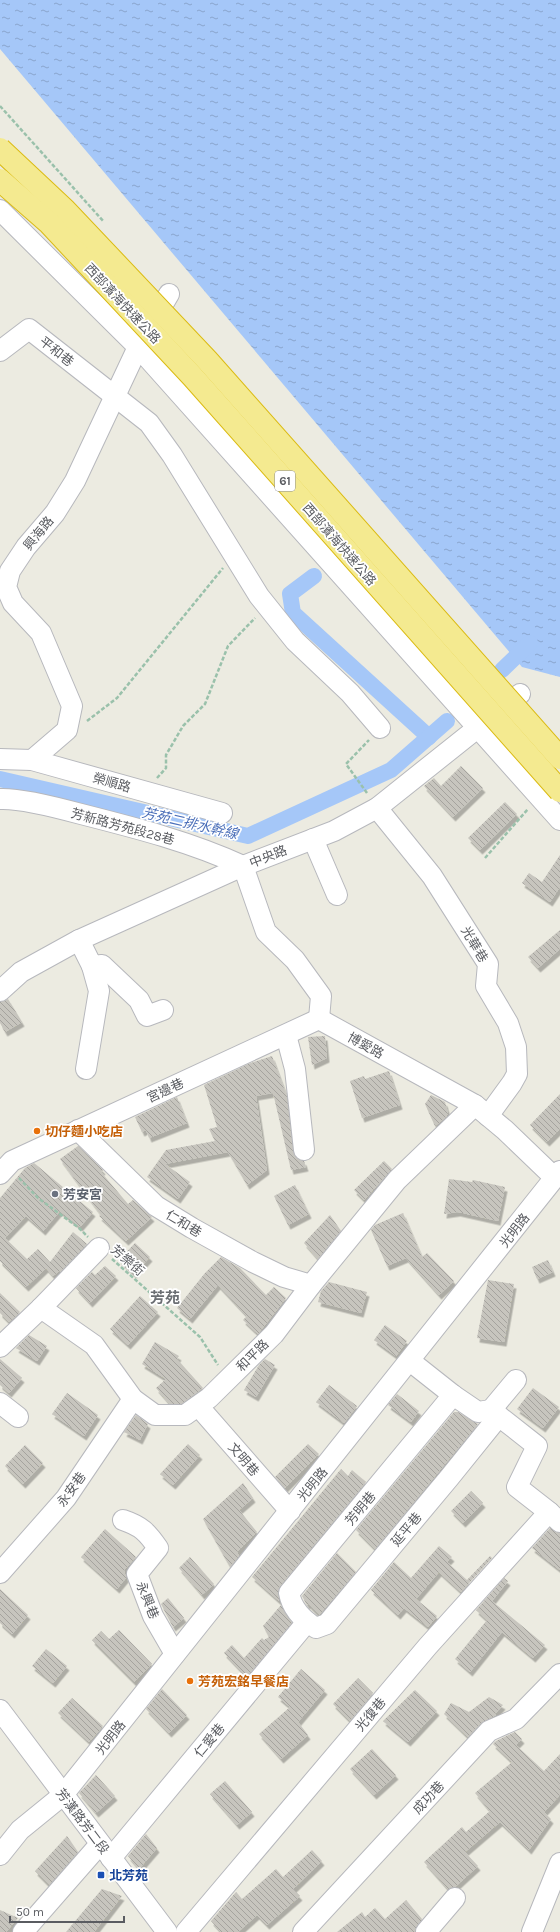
<svg xmlns="http://www.w3.org/2000/svg" width="560" height="1932" viewBox="0 0 560 1932" font-family="Karla,'Noto Sans TC',sans-serif">
  <defs>
    <pattern id="water-ripples" width="26" height="14" patternUnits="userSpaceOnUse"><rect width="26" height="14" fill="#a5c7f8"/><path d="M2 4q2-2 4 0t4 0M15 11q2-2 4 0t4 0" fill="none" stroke="#89a5cc"/></pattern>
    <pattern id="building-back-hatch" width="6" height="6" patternUnits="userSpaceOnUse"><rect width="6" height="6" fill="#c7c5be"/><path d="M-1 5l2 2M0 0l6 6M5-1l2 2" fill="none" stroke="#a5a39e"/></pattern>
    <filter id="shadow"><feDropShadow dx="2.5" dy="4.5" stdDeviation="0" flood-color="#0004"/></filter>
  </defs>
  <rect width="100%" height="100%" fill="#ecebe1"/>
  <polygon fill="url(#water-ripples)" points="0,0 560,0 560,677 522,667 0,49"/>
  <g fill="none" stroke-linecap="round" stroke-linejoin="round">
    <g stroke="#a5c7f8" stroke-width="16">
      <polyline points="314,576 290,594 293,613 429,737"/>
      <polyline points="502,670 530,643"/>
      <polyline points="0,779 248,836 391,770 447,721"/>
    </g>
  </g>
  <g fill="url(#building-back-hatch)" filter="url(#shadow)">
    <polygon points="461,766 483,788 453,817 424,786 434,778 441,786"/>
    <polygon points="505,802 517,814 480,850 468,838"/>
    <polygon points="560,855 560,887 550,902 522,883 529,873 542,882"/>
    <polygon points="560,930 560,949 538,968 528,957"/>
    <polygon points="8,999 22,1022 5,1032 0,1023 0,1002"/>
    <polygon points="325,1036 327,1058 312,1065 308,1037"/>
    <polygon points="272,1056 287,1097 293,1152 295,1157 304,1161 306,1167 291,1170 273,1093 256,1096 267,1170 247,1185 228,1152 165,1164 190,1182 178,1199 147,1177 166,1150 215,1141 209,1129 217,1127 204,1085 248,1064"/>
    <polygon points="389,1071 400,1105 362,1118 350,1081 364,1076 365,1079"/>
    <polygon points="560,1094 560,1129 547,1142 530,1125"/>
    <polygon points="431,1095 445,1102 448,1113 446,1117 435,1126 425,1104"/>
    <polygon points="177,1097 187,1123 149,1138 146,1130 142,1132 135,1117"/>
    <polygon points="78,1146 103,1170 101,1172 128,1204 133,1200 152,1217 126,1241 99,1216 101,1215 60,1159"/>
    <polygon points="384,1161 392,1169 364,1200 354,1190"/>
    <polygon points="34,1163 93,1212 80,1227 60,1211 43,1231 26,1216 5,1238 27,1259 38,1249 50,1262 73,1232 87,1244 60,1272 59,1271 53,1276 46,1268 26,1287 0,1261 0,1198 25,1168"/>
    <polygon points="449,1179 472,1182 473,1180 505,1187 498,1221 458,1212 444,1214"/>
    <polygon points="295,1185 309,1214 288,1225 274,1196"/>
    <polygon points="403,1213 422,1257 427,1253 454,1281 439,1295 406,1258 387,1266 371,1230 375,1225"/>
    <polygon points="330,1215 341,1231 318,1259 304,1243"/>
    <polygon points="135,1243 150,1257 134,1274 119,1260"/>
    <polygon points="221,1257 240,1268 266,1295 274,1287 286,1298 258,1334 243,1320 247,1316 218,1285 190,1319 177,1308 205,1273"/>
    <polygon points="548,1260 553,1272 537,1279 532,1267"/>
    <polygon points="105,1266 116,1276 90,1303 76,1288 92,1272 95,1275"/>
    <polygon points="488,1280 514,1284 504,1342 477,1338"/>
    <polygon points="329,1282 367,1292 361,1313 318,1302 321,1291"/>
    <polygon points="0,1293 20,1312 9,1322 0,1313"/>
    <polygon points="140,1296 158,1312 128,1345 110,1329"/>
    <polygon points="385,1325 407,1341 396,1356 374,1340"/>
    <polygon points="29,1335 47,1346 37,1361 16,1348"/>
    <polygon points="155,1342 179,1356 177,1359 203,1388 181,1404 170,1404 156,1388 166,1379 142,1364"/>
    <polygon points="0,1359 22,1378 9,1393 0,1385"/>
    <polygon points="265,1359 275,1365 256,1397 244,1390 259,1365"/>
    <polygon points="329,1385 357,1406 344,1423 316,1402"/>
    <polygon points="533,1388 559,1407 543,1428 517,1409"/>
    <polygon points="67,1393 98,1415 84,1436 52,1414"/>
    <polygon points="397,1394 419,1411 411,1422 388,1405"/>
    <polygon points="454,1412 458,1412 478,1424 375,1549 356,1530"/>
    <polygon points="136,1415 148,1424 140,1440 124,1432"/>
    <polygon points="188,1444 200,1455 173,1485 160,1474"/>
    <polygon points="308,1444 319,1454 285,1488 275,1477"/>
    <polygon points="25,1445 43,1463 23,1484 5,1466"/>
    <polygon points="341,1469 348,1476 352,1470 366,1482 280,1586 278,1591 279,1601 252,1577"/>
    <polygon points="243,1483 253,1498 239,1510 257,1532 237,1552 239,1556 230,1567 203,1519"/>
    <polygon points="471,1491 483,1503 463,1523 451,1511"/>
    <polygon points="550,1528 560,1533 560,1570 532,1548"/>
    <polygon points="105,1529 136,1557 124,1570 126,1578 117,1589 81,1557"/>
    <polygon points="439,1546 452,1557 447,1562 467,1580 490,1556 492,1558 461,1592 439,1572 416,1599 437,1616 428,1627 404,1608 398,1615 371,1590 394,1562 411,1578"/>
    <polygon points="337,1553 356,1572 319,1615 308,1604 307,1605 302,1596"/>
    <polygon points="190,1557 214,1584 202,1595 179,1568"/>
    <polygon points="504,1578 508,1581 492,1601 545,1645 533,1658 502,1632 470,1672 455,1659 487,1620 476,1610"/>
    <polygon points="0,1589 28,1615 12,1634 0,1623"/>
    <polygon points="168,1598 184,1618 173,1627 161,1604"/>
    <polygon points="281,1605 292,1623 247,1677 224,1653 232,1645 244,1658 262,1638 264,1640 269,1637 263,1626"/>
    <polygon points="119,1630 152,1664 134,1682 92,1640 101,1631 109,1639"/>
    <polygon points="46,1649 67,1666 53,1683 32,1666"/>
    <polygon points="301,1669 325,1690 298,1722 308,1735 281,1759 259,1734 290,1707 278,1697"/>
    <polygon points="358,1678 373,1693 350,1721 333,1704"/>
    <polygon points="162,1689 187,1715 169,1733 146,1709"/>
    <polygon points="415,1690 437,1711 408,1742 383,1721"/>
    <polygon points="489,1697 503,1705 495,1714 496,1715 481,1723 468,1737 444,1714 451,1703 469,1712"/>
    <polygon points="72,1698 103,1726 89,1742 58,1713"/>
    <polygon points="515,1732 522,1739 516,1745 544,1771 560,1754 560,1795 544,1812 551,1819 529,1850 500,1822 465,1852 478,1866 455,1887 448,1889 424,1862 462,1827 466,1832 490,1811 475,1793 512,1762 493,1744 496,1741"/>
    <polygon points="372,1749 396,1775 374,1795 350,1769"/>
    <polygon points="96,1775 115,1796 96,1813 79,1793"/>
    <polygon points="225,1781 252,1812 237,1825 210,1794"/>
    <polygon points="146,1834 157,1848 139,1869 128,1856"/>
    <polygon points="67,1836 78,1852 49,1885 35,1871"/>
    <polygon points="312,1850 322,1861 293,1889 300,1896 267,1925 257,1915 238,1932 221,1932 211,1921 236,1892 242,1899 276,1869 283,1877"/>
    <polygon points="102,1889 122,1896 94,1932 66,1932"/>
    <polygon points="406,1900 422,1919 414,1932 337,1932 362,1912 365,1917 375,1908 385,1919"/>
    <polygon points="0,1910 18,1918 6,1932 0,1932"/>
  </g>
  <g fill="none" stroke-linecap="round" stroke-linejoin="round">
    <defs>
      <g id="minor">
        <polyline points="0,210 138,347 560,820"/>
        <polyline points="0,351 29,329 149,423 172,455 259,596 295,641 350,693 380,728"/>
        <polyline points="0,759 32,760 222,813"/>
        <polyline points="32,760 67,730 72,706 41,633 13,603 6,587 10,571 26,547 55,513 75,481 138,347 169,294"/>
        <path d="M 0,799 C 21,798 59,808 81,814 C 136,828 191,842 243,866 L 266,932 L 295,960 L 321,996 L 319,1019"/>
        <polyline points="377,808 432,876 488,964 486,986 508,1023 516,1047 517,1074 512,1083 488,1116"/>
        <polyline points="313,839 337,895"/>
        <polyline points="79,940 92,966 102,965 139,1000 147,1016 163,1010"/>
        <polyline points="0,991 21,972 79,940 243,866 334,831 377,808 520,694"/>
        <polyline points="319,1019 475,1105 505,1130 555,1178"/>
        <polyline points="286,1035 295,1069 304,1150"/>
        <polyline points="86,1069 99,991 92,966"/>
        <polyline points="78,1130 156,1206 192,1228 253,1262 284,1277 311,1285"/>
        <polyline points="0,1174 12,1161 319,1019"/>
        <polyline points="41,1308 99,1248"/>
        <polyline points="0,1347 41,1308 94,1345 133,1399 155,1415 185,1415 209,1398 274,1334 311,1285 397,1180 475,1105"/>
        <polyline points="410,1361 453,1395 478,1412 491,1410"/>
        <polyline points="516,1380 491,1410 537,1446 517,1487 549,1512"/>
        <path d="M 453,1395 L 289,1593 C 292,1609 303,1620 316,1628 L 327,1624 L 449,1478 L 499,1416"/>
        <polyline points="0,1403 18,1417"/>
        <polyline points="199,1407 290,1511"/>
        <path d="M 123,1520 C 141,1526 147,1532 158,1548 L 137,1574 L 153,1616 L 175,1654"/>
        <polyline points="0,1573 66,1498 133,1399"/>
        <polyline points="0,1710 167,1932"/>
        <polyline points="0,1855 20,1830 63,1795 560,1171"/>
        <polyline points="111,1858 307,1622"/>
        <polyline points="23,1932 100,1844"/>
        <polyline points="186,1932 428,1646 549,1512 560,1522"/>
        <polyline points="303,1932 489,1731 516,1719 560,1674"/>
        <polyline points="426,1932 455,1898"/>
        <polyline points="532,1932 560,1863"/>
      </g>
    </defs>
    <use href="#minor" stroke="#b7b8bd" stroke-width="22"/>
    <g stroke="#9ac1ab" stroke-width="2.5" stroke-dasharray="4 2" stroke-linecap="butt">
      <polyline points="0,106 104,222"/>
      <polyline points="87,721 117,698 223,568"/>
      <polyline points="157,778 166,768 166,755 183,726 205,704 228,646 255,618"/>
      <polyline points="367,793 346,764 369,740"/>
      <polyline points="485,858 528,809"/>
      <polyline points="19,1178 38,1198 79,1228 88,1237"/>
      <polyline points="112,1259 200,1337 218,1365"/>
    </g>
    <use href="#minor" stroke="#fff" stroke-width="20"/>
    <defs>
      <g id="highway-bridge">
        <polyline points="0,149 65,210 207,360 560,758"/>
        <polyline points="0,180 49,223 192,376 560,791"/>
      </g>
    </defs>
    <use href="#highway-bridge" stroke="#dbbb12" stroke-width="24" stroke-linecap="butt"/>
    <use href="#highway-bridge" stroke="#f4ea90" stroke-width="22"/>
  </g>
  <g fill="#e8710a" stroke="#fff" stroke-width="1.5">
    <circle cx="37" cy="1131" r="4"/>
    <circle cx="190" cy="1681" r="4"/>
  </g>
  <circle fill="#6b7280" stroke="#fff" stroke-width="1.5" cx="55" cy="1194" r="4"/>
  <rect fill="#1a4fb4" stroke="#fff" stroke-width="1.5" x="97" y="1871" width="8" height="8" rx="2"/>
  <g text-anchor="middle" stroke-width="3.5" stroke-linejoin="round" paint-order="stroke">
    <rect fill="#fff" stroke="#8c8d90" stroke-width="1" x="275" y="471" width="20" height="20" rx="3"/>
    <g font-size="12" font-weight="bold" fill="#5a5c61">
      <text x="285" y="485">61</text>
    </g>
    <g font-size="13" fill="#5a5c61" stroke="#fff">
      <text transform="translate(123 303) rotate(47)" y="5">西部濱海快速公路</text>
      <text transform="translate(57 351) rotate(38)" y="5">平和巷</text>
      <text transform="translate(38 533) rotate(-51)" y="5">興海路</text>
      <text transform="translate(340 544) rotate(49)" y="5">西部濱海快速公路</text>
      <text transform="translate(112 782) rotate(16)" y="5">榮順路</text>
      <text transform="translate(123 826) rotate(15)" y="5">芳新路芳苑段28巷</text>
      <text transform="translate(268 856) rotate(-21)" y="5">中央路</text>
      <text transform="translate(475 944) rotate(59)" y="5">光華巷</text>
      <text transform="translate(366 1045) rotate(29)" y="5">博愛路</text>
      <text transform="translate(165 1090) rotate(-25)" y="5">宮邊巷</text>
      <text transform="translate(184 1223) rotate(31)" y="5">仁和巷</text>
      <text transform="translate(514 1230) rotate(-52)" y="5">光明路</text>
      <text transform="translate(128 1260) rotate(41)" y="5">芳樂街</text>
      <text transform="translate(252 1355) rotate(-45)" y="5">和平路</text>
      <text transform="translate(244 1459) rotate(49)" y="5">文明巷</text>
      <text transform="translate(312 1484) rotate(-51)" y="5">光明路</text>
      <text transform="translate(71 1489) rotate(-54)" y="5">永安巷</text>
      <text transform="translate(360 1508) rotate(-50)" y="5">芳明巷</text>
      <text transform="translate(406 1529) rotate(-50)" y="5">延平巷</text>
      <text transform="translate(148 1600) rotate(68)" y="5">永興巷</text>
      <text transform="translate(370 1714) rotate(-50)" y="5">光復巷</text>
      <text transform="translate(110 1737) rotate(-52)" y="5">光明路</text>
      <text transform="translate(209 1740) rotate(-50)" y="5">仁愛巷</text>
      <text transform="translate(428 1797) rotate(-47)" y="5">成功巷</text>
      <text transform="translate(83 1821) rotate(53)" y="5">芳漢路芳二段</text>
    </g>
    <g font-size="13" font-weight="bold" fill="#c56008" stroke="#fff" text-anchor="start">
      <text x="45" y="1136">切仔麵小吃店</text>
      <text x="198" y="1686">芳苑宏銘早餐店</text>
    </g>
    <g font-size="13" font-weight="bold" fill="#5b616d" stroke="#fff" text-anchor="start">
      <text x="63" y="1199">芳安宮</text>
    </g>
    <g font-size="13" font-weight="bold" fill="#164399" stroke="#fff" text-anchor="start">
      <text x="109" y="1880">北芳苑</text>
    </g>
    <g font-size="14" font-style="italic" fill="#4b6fb9" stroke="#fff">
      <text transform="translate(190 823) rotate(13)" y="5">芳苑二排水幹線</text>
    </g>
    <g font-size="15" font-weight="bold" fill="#6b6e73" stroke="#fff">
      <text x="165" y="1303">芳苑</text>
    </g>
  </g>
  <path d="M10 1916v6h114v-6" fill="none" stroke="#5a5c61" stroke-width="2"/>
  <text x="16" y="1916" font-size="12" fill="#5a5c61" stroke="#ffffff" stroke-width="3" paint-order="stroke">50 m</text>
</svg>
